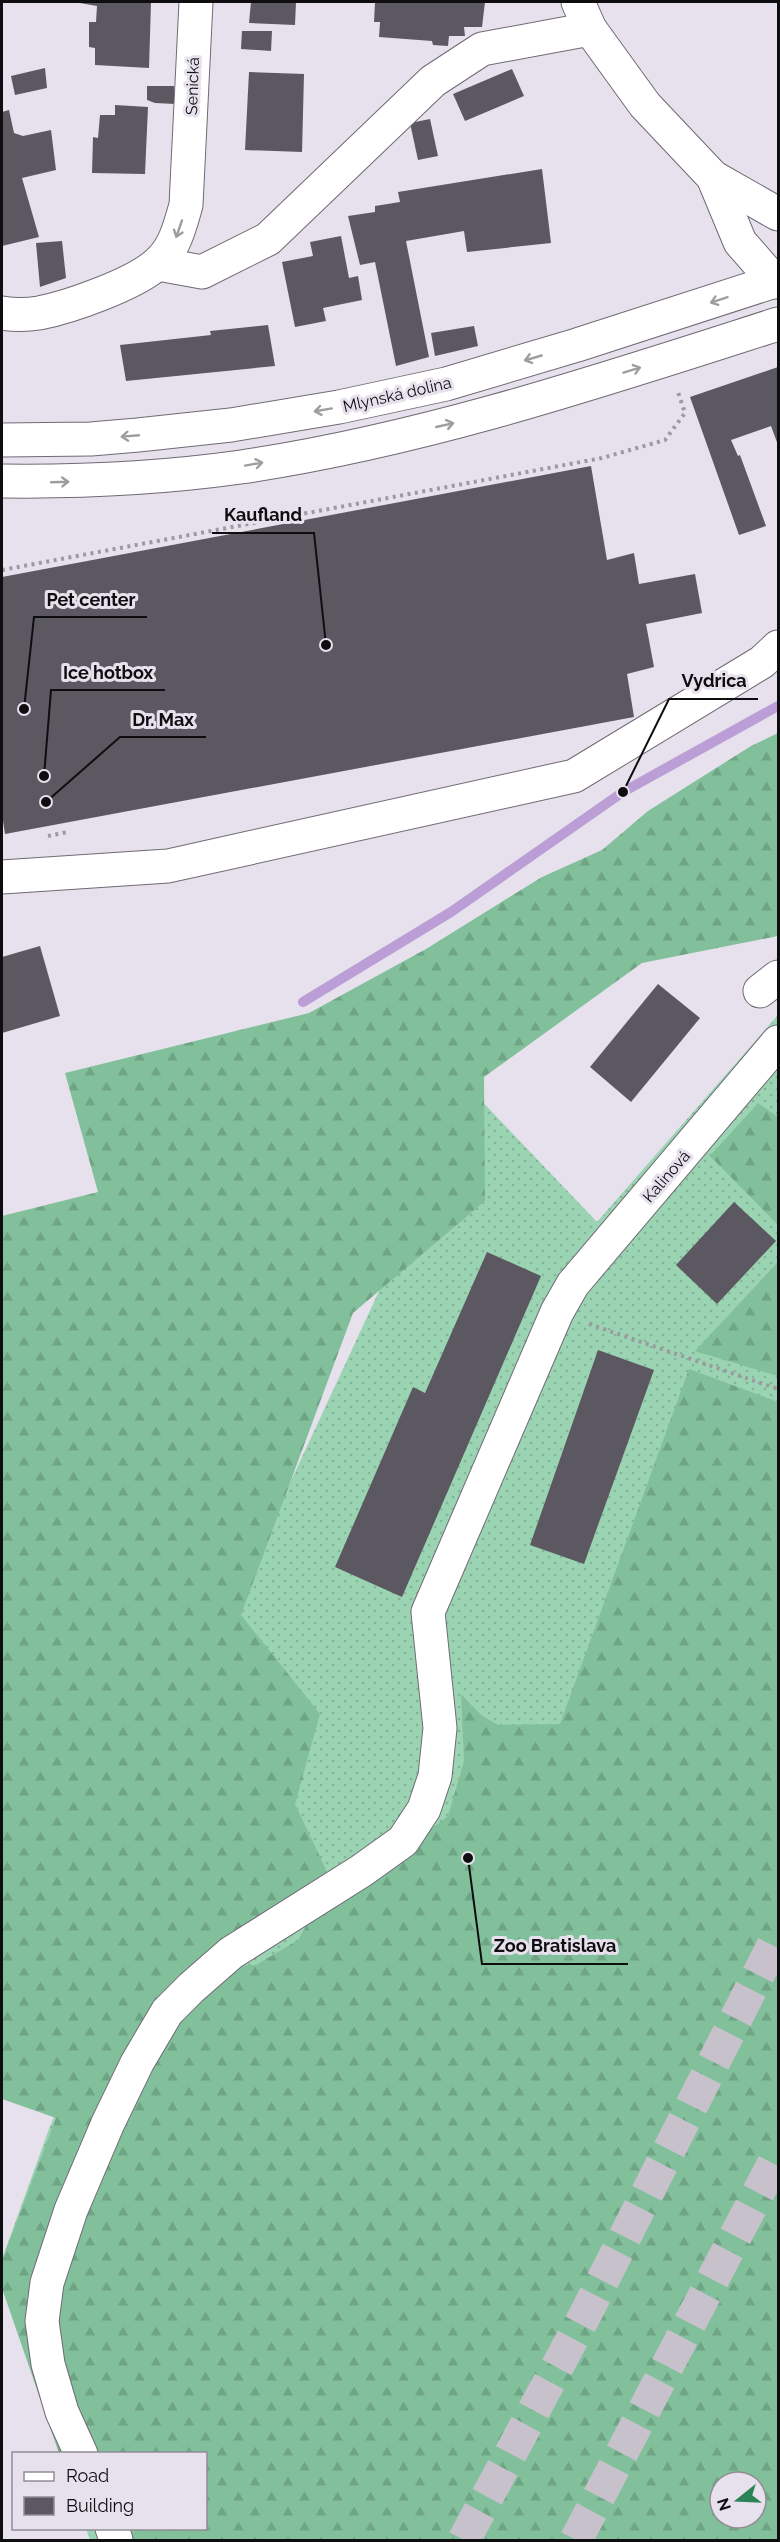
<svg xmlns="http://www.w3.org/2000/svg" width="780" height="2542" viewBox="0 0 780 2542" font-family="Raleway,sans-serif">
  <defs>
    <pattern id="grass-dots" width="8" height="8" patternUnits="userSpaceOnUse" patternTransform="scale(1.5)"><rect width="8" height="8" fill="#9bd4b2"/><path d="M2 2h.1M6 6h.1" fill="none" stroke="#84b598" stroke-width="1.8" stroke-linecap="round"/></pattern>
    <pattern id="forest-firs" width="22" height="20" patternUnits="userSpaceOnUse" patternTransform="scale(1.5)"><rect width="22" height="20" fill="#82c09c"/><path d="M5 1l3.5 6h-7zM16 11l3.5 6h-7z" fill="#6fa485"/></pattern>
  </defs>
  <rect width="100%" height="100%" fill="#e6e1ec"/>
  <path fill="url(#grass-dots)" fill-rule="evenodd" d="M 778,1015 L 778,2540 L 90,2540 L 86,2529 L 206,2528 L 206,2454 L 59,2453 L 2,2288 L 2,2259 L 49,2129 L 243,1647 L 218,1638 L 472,1091 L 597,1222 ZM 720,2482 L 756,2482 L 756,2518 L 720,2518 Z"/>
  <g fill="url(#forest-firs)" fill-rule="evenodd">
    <polygon points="778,733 778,936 642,963 484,1077 485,1201 353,1313 241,1615 320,1714 295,1804 330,1878 174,1988 47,2250 72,2453 59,2453 2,2288 2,2260 56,2118 2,2099 2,1216 98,1192 65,1073 309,1013 426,949 542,877 602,850 648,811 751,746"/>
    <polygon points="758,1103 778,1117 778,1225 710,1156"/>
    <polygon points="778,1262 778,1376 695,1351"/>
    <path d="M 689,1369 L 778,1402 L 778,2540 L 126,2540 L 123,2529 L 206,2528 L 206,2454 L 90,2454 L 53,2349 L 59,2278 L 152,2050 L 229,1966 L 256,1965 L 298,1940 L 317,1907 L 407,1848 L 448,1816 L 464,1761 L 461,1694 L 481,1715 L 498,1725 L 560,1724 ZM 720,2482 L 756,2482 L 756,2518 L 720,2518 Z"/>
  </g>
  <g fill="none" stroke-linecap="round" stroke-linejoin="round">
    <polyline stroke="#ba9ed5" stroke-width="10" points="303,1002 451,912 623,792 778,706"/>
  </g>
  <g fill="#5c5861">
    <polygon points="74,2 151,2 149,68 95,65 95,48 89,47 89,22 96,22 97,6"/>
    <polygon points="251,2 296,2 295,25 249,23"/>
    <polygon points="375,2 485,2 482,27 464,27 465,36 449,36 448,46 433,45 432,41 379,37 380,22 374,22"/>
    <polygon points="242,31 272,31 271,51 241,49"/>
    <polygon points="45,68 47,88 15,95 11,76"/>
    <polygon points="512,69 524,96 465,121 453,94"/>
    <polygon points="249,72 304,74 302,152 245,150"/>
    <polygon points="147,86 174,86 175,104 155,103 147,100"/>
    <polygon points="115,105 148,107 145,174 92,173 93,137 98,138 100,115 115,115"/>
    <polygon points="9,110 14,133 23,136 51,130 56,170 22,178 39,237 2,246 2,112"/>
    <polygon points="430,119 438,156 418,160 410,123"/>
    <polygon points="542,169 551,243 467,252 464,231 406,241 429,357 396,366 375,262 360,265 348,216 375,212 375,206 400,202 398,192"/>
    <polygon points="341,236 349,278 358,276 362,300 323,308 326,321 295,327 282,262 313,256 310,242"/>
    <polygon points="62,241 66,278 40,287 36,243"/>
    <polygon points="268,325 275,366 126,381 120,345 211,335 210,331"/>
    <polygon points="474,326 478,346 435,356 431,333"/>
    <polygon points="778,367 778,445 771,426 731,440 738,456 740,455 766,526 739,535 690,397"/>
    <polygon points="591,466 607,560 634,553 639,584 695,574 702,613 646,624 654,667 627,674 634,717 5,834 2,814 2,577"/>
    <polygon points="40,946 60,1016 2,1033 2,957"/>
    <polygon points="658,984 700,1018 631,1102 590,1067"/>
    <polygon points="734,1202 776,1241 717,1304 676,1265"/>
    <polygon points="487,1252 541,1276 402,1597 335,1567 413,1387 425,1393"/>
    <polygon points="598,1350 654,1370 584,1564 530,1545"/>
  </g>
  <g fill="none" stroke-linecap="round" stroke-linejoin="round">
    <g stroke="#c6c1cb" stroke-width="33" stroke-dasharray="33 16" stroke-linecap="butt">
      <polyline points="464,2540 584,2317 778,1936"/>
      <polyline points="576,2540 778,2155"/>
    </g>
    <defs>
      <g id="minor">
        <polyline points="578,2 590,29 645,105 713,177 778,214"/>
        <polyline points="713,177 740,242 775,282"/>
        <polyline points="158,264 202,272 268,239 433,81 482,49 590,29"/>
        <path d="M 2,313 C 14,315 27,315 39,313 C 70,307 135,284 158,263 C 175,248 180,226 186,205 L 196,2"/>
        <polyline points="2,877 168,866 574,776 762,662 778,647"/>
        <polyline points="760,991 778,977"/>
        <polyline points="81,2454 62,2412 48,2364 42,2321 47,2283 71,2210 108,2123 137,2063 167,2012 191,1988 231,1953 361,1871 403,1841 424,1809 435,1776 440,1728 428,1612 557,1312 573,1284 778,1042"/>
        <polyline points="112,2528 116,2540"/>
      </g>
      <g id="major">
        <polyline points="2,440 91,439 138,435 231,425 339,407 446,384 577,345 778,280"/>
        <path d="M 2,481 C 81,482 162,478 241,467 C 424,440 603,380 778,324"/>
      </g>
    </defs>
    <use href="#minor" stroke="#6f6a74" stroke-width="35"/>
    <use href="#major" stroke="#6f6a74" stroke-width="35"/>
    <g stroke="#9d99a1" stroke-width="4" stroke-dasharray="3 4.5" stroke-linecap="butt">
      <polyline points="2,570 602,458 665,440 685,413 678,392"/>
      <polyline points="48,836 68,832"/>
      <polyline points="589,1324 778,1389"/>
    </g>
    <use href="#minor" stroke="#fff" stroke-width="33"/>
    <use href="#major" stroke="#fff" stroke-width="33"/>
  </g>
  <defs><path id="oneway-shaft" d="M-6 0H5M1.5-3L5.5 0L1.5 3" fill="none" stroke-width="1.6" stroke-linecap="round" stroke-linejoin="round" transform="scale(1.5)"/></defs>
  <g stroke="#9f9e9f">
    <use href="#oneway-shaft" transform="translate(179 229) rotate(109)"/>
    <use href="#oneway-shaft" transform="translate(719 300) rotate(162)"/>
    <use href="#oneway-shaft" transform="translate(533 358) rotate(164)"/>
    <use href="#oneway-shaft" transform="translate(632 370) rotate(-17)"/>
    <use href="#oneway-shaft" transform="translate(323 410) rotate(170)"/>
    <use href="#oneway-shaft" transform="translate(445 425) rotate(-13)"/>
    <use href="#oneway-shaft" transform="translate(130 436) rotate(175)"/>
    <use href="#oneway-shaft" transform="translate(254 464) rotate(-10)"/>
    <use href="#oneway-shaft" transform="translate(60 482) rotate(-2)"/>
  </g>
  <g text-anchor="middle" stroke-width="6" stroke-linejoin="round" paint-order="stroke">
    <g font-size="16" fill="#0e0d10" stroke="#e6e1ec">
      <text transform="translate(192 86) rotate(-88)" y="6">Senická</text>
      <text transform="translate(397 394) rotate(-13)" y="6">Mlynská dolina</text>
      <text transform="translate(666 1176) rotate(-49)" y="6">Kalinová</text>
    </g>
  </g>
  <path fill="none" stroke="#0e0d10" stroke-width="2" d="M326 645L314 533H212M24 709L34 617H147M44 776L51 690H165M623 792L669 699H758M46 802L120 737H206M468 1858L482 1964H628"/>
  <g fill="#0e0d10" stroke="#e6e1ec" stroke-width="2">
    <circle cx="326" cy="645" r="6"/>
    <circle cx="24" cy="709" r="6"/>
    <circle cx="44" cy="776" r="6"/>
    <circle cx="623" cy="792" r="6"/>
    <circle cx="46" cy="802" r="6"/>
    <circle cx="468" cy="1858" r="6"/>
  </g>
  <g font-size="18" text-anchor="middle" font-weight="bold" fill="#0e0d10" stroke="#e6e1ec" stroke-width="6" stroke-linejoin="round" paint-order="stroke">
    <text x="263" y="521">Kaufland</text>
    <text x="91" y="606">Pet center</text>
    <text x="108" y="679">Ice hotbox</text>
    <text x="714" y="687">Vydrica</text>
    <text x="163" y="726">Dr. Max</text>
    <text x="555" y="1952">Zoo Bratislava</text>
  </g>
  <rect width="780" height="2542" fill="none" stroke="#0e0d10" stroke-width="6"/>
  <rect x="12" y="2452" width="195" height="78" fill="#e6e1ec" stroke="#908c94" stroke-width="1.5"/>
  <rect x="24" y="2472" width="30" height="9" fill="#ffffff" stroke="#908c94" stroke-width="1.5"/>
  <text x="66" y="2482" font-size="18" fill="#0e0d10">Road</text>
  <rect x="24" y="2497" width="30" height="18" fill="#5c5861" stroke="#908c94" stroke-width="1.5"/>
  <text x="66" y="2512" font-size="18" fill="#0e0d10">Building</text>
  <g transform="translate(738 2500) rotate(252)"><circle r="28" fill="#e6e1ec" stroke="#908c94" stroke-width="1.5"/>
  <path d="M0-4.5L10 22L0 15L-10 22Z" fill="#2b8458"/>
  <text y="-9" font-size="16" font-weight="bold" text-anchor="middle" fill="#0e0d10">N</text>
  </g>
</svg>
